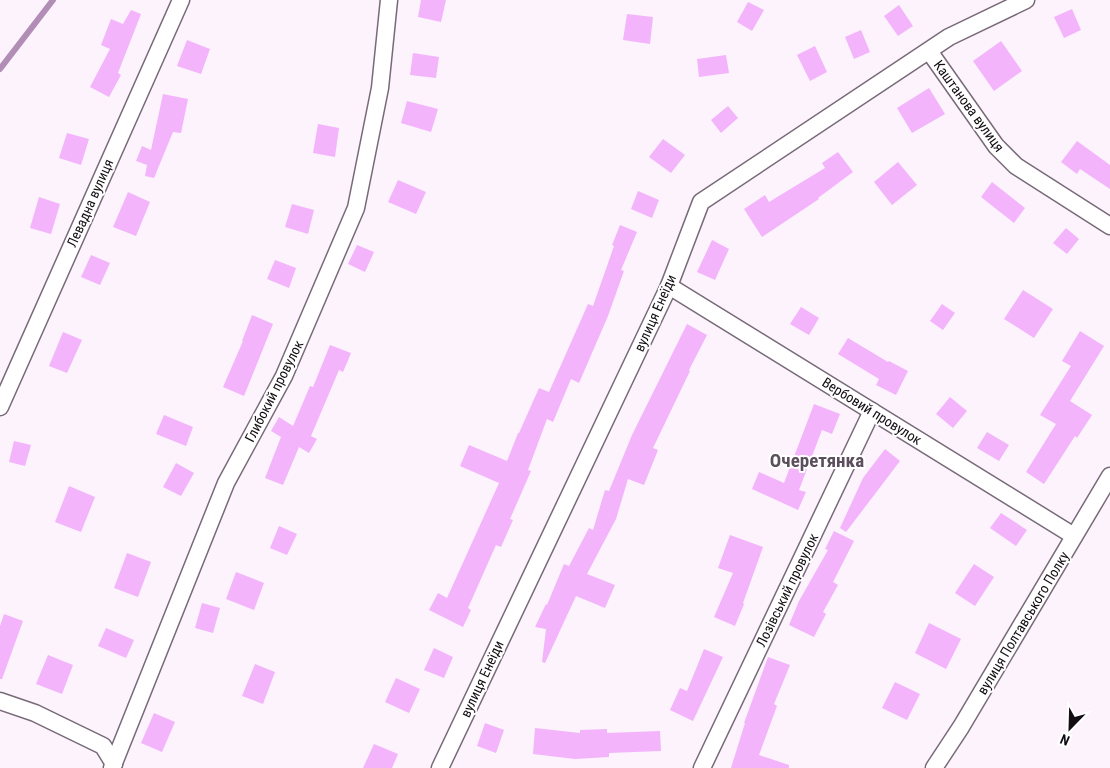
<svg xmlns="http://www.w3.org/2000/svg" width="1110" height="768" viewBox="0 0 1110 768" font-family="'Roboto Condensed',sans-serif">
  <rect width="100%" height="100%" fill="#fcf3fd"/>
  <g fill="none" stroke-linecap="round" stroke-linejoin="round">
    <polyline stroke="#b28db6" stroke-width="6" points="0,69 53,0"/>
  </g>
  <g fill="#f3b4fb">
    <polygon points="421,0 446,0 441,22 418,17"/>
    <polygon points="748,2 764,10 752,31 737,22"/>
    <polygon points="899,5 913,26 898,36 884,16"/>
    <polygon points="1072,9 1081,30 1064,38 1054,17"/>
    <polygon points="131,10 141,14 118,73 121,75 109,97 90,87 110,49 101,45 111,19 123,24"/>
    <polygon points="627,14 653,17 650,44 623,40"/>
    <polygon points="861,30 870,52 854,59 845,37"/>
    <polygon points="187,40 210,49 201,74 177,66"/>
    <polygon points="1001,41 1022,71 994,91 973,61"/>
    <polygon points="815,46 827,72 810,81 797,55"/>
    <polygon points="413,53 439,57 436,78 410,75"/>
    <polygon points="726,55 729,73 699,77 697,59"/>
    <polygon points="929,88 945,114 912,133 897,108"/>
    <polygon points="163,94 188,99 181,133 173,132 154,178 145,176 147,165 136,161 142,146 151,150"/>
    <polygon points="407,101 438,109 431,132 401,123"/>
    <polygon points="728,106 738,118 721,133 711,120"/>
    <polygon points="318,124 339,128 335,157 313,153"/>
    <polygon points="67,133 89,139 81,165 59,158"/>
    <polygon points="663,139 685,155 671,173 649,157"/>
    <polygon points="1077,141 1110,165 1110,189 1080,169 1077,174 1061,162"/>
    <polygon points="838,152 853,172 818,198 819,199 762,237 744,209 765,195 769,202 825,168 822,163"/>
    <polygon points="898,162 917,185 892,205 874,182"/>
    <polygon points="398,180 426,192 416,214 388,202"/>
    <polygon points="992,182 1025,208 1014,223 981,197"/>
    <polygon points="638,191 659,200 652,218 631,209"/>
    <polygon points="128,192 150,202 136,236 113,227"/>
    <polygon points="39,197 60,204 51,234 30,228"/>
    <polygon points="292,204 314,210 308,234 285,227"/>
    <polygon points="620,225 637,232 621,270 624,271 608,316 579,383 571,379 553,422 547,419 528,470 531,471 510,519 513,520 501,547 496,545 468,608 471,610 463,627 429,610 438,593 447,598 499,483 460,466 469,445 507,461 518,433 519,433 539,388 549,392 588,304 593,306 614,246 612,245"/>
    <polygon points="1066,228 1079,239 1067,254 1053,243"/>
    <polygon points="712,240 729,249 715,280 697,272"/>
    <polygon points="357,245 374,252 365,272 348,264"/>
    <polygon points="91,255 110,263 100,285 81,277"/>
    <polygon points="275,260 296,268 289,288 267,279"/>
    <polygon points="1023,290 1053,309 1034,338 1004,319"/>
    <polygon points="942,304 955,313 943,330 930,321"/>
    <polygon points="801,307 819,318 809,335 790,324"/>
    <polygon points="252,315 273,324 244,396 223,387 243,341 242,341"/>
    <polygon points="687,324 707,335 689,370 690,371 653,448 658,450 644,485 628,479 616,519 587,574 615,585 605,608 576,596 545,663 542,662 546,629 535,627 546,604 547,605 564,564 569,566 589,528 593,530 605,490 609,491 632,435"/>
    <polygon points="1080,331 1104,346 1070,401 1092,415 1077,438 1075,436 1044,484 1026,472 1056,424 1040,415 1071,366 1062,361"/>
    <polygon points="63,332 82,340 67,373 49,366"/>
    <polygon points="848,338 888,362 889,361 908,371 896,395 876,385 879,379 838,354"/>
    <polygon points="330,345 351,353 343,372 339,370 311,436 317,439 309,453 299,447 283,485 265,478 281,437 271,431 279,417 293,426 310,386 313,387"/>
    <polygon points="950,397 967,411 953,428 936,414"/>
    <polygon points="814,404 840,414 832,434 822,430 799,490 806,492 798,510 752,489 759,472 784,483"/>
    <polygon points="164,415 193,427 186,446 156,434"/>
    <polygon points="987,432 1009,445 999,461 977,448"/>
    <polygon points="14,441 31,445 25,466 9,462"/>
    <polygon points="885,449 900,461 846,532 840,528 863,478"/>
    <polygon points="176,463 194,473 181,496 163,487"/>
    <polygon points="69,486 95,497 81,532 55,522"/>
    <polygon points="1001,513 1027,530 1016,546 990,528"/>
    <polygon points="279,526 297,534 287,555 270,548"/>
    <polygon points="834,531 854,541 833,582 838,585 823,612 826,614 814,637 789,625 799,601 828,550 825,549"/>
    <polygon points="730,535 763,547 743,603 744,604 735,626 714,617 733,573 718,568"/>
    <polygon points="127,553 151,562 138,597 114,588"/>
    <polygon points="974,564 994,577 975,606 955,593"/>
    <polygon points="236,572 264,583 254,610 226,599"/>
    <polygon points="202,603 220,608 213,633 195,628"/>
    <polygon points="4,614 23,621 2,679 0,679 0,626"/>
    <polygon points="929,623 961,639 946,669 915,653"/>
    <polygon points="106,628 134,640 126,658 98,646"/>
    <polygon points="434,648 453,657 444,678 424,670"/>
    <polygon points="704,649 723,657 693,721 670,710 680,688 687,691"/>
    <polygon points="48,655 73,665 62,694 36,684"/>
    <polygon points="768,657 790,665 774,704 777,706 759,755 789,765 789,768 731,768 745,723 744,723"/>
    <polygon points="255,664 275,672 263,704 242,696"/>
    <polygon points="396,678 420,689 409,713 385,702"/>
    <polygon points="895,682 920,694 907,720 882,708"/>
    <polygon points="154,713 175,722 162,752 141,743"/>
    <polygon points="485,723 504,730 496,753 477,746"/>
    <polygon points="535,728 580,733 580,730 607,729 607,733 660,731 661,751 609,753 609,757 575,759 533,754"/>
    <polygon points="374,744 398,754 392,768 363,768"/>
  </g>
  <g fill="none" stroke-linecap="round" stroke-linejoin="round">
    <defs>
      <g id="minor">
        <polyline points="929,51 996,146 1016,166 1110,226"/>
        <polyline points="669,286 1074,536"/>
        <polyline points="0,407 181,0"/>
        <polyline points="0,701 35,713 103,746 114,764"/>
        <polyline points="112,768 226,483 284,376 356,208 380,88 389,0"/>
        <polyline points="440,768 669,286 701,202 949,37 1026,0"/>
        <polyline points="702,768 872,411"/>
        <polyline points="934,768 961,727 1110,476"/>
      </g>
    </defs>
    <use href="#minor" stroke="#786a79" stroke-width="19"/>
    <use href="#minor" stroke="#fff" stroke-width="16"/>
  </g>
  <g text-anchor="middle" stroke-width="4" stroke-linejoin="round" paint-order="stroke">
    <g font-size="14" fill="#120d12" stroke="#fff">
      <text transform="translate(969 106) rotate(54)" y="5">Каштанова вулиця</text>
      <text transform="translate(90 203) rotate(-66)" y="5">Левадна вулиця</text>
      <text transform="translate(655 313) rotate(-66)" y="5">вулиця Енеїди</text>
      <text transform="translate(274 391) rotate(-63)" y="5">Глибокий провулок</text>
      <text transform="translate(872 411) rotate(32)" y="5">Вербовий провулок</text>
      <text transform="translate(787 590) rotate(-64)" y="5">Лозівський провулок</text>
      <text transform="translate(1023 623) rotate(-59)" y="5">вулиця Полтавського Полку</text>
      <text transform="translate(482 679) rotate(-65)" y="5">вулиця Енеїди</text>
    </g>
    <g font-size="19" font-weight="bold" fill="#5c4f5d" stroke="#fff">
      <text x="817" y="467">Очеретянка</text>
    </g>
  </g>
  <g transform="translate(1070 728) rotate(203)" stroke="#ffffff" stroke-width="4" paint-order="stroke">
  <path d="M0-4L9 19L0 12L-9 19Z" fill="#120d12"/>
  <text y="-8" font-size="14" font-weight="bold" text-anchor="middle" fill="#120d12">N</text>
  </g>
</svg>
